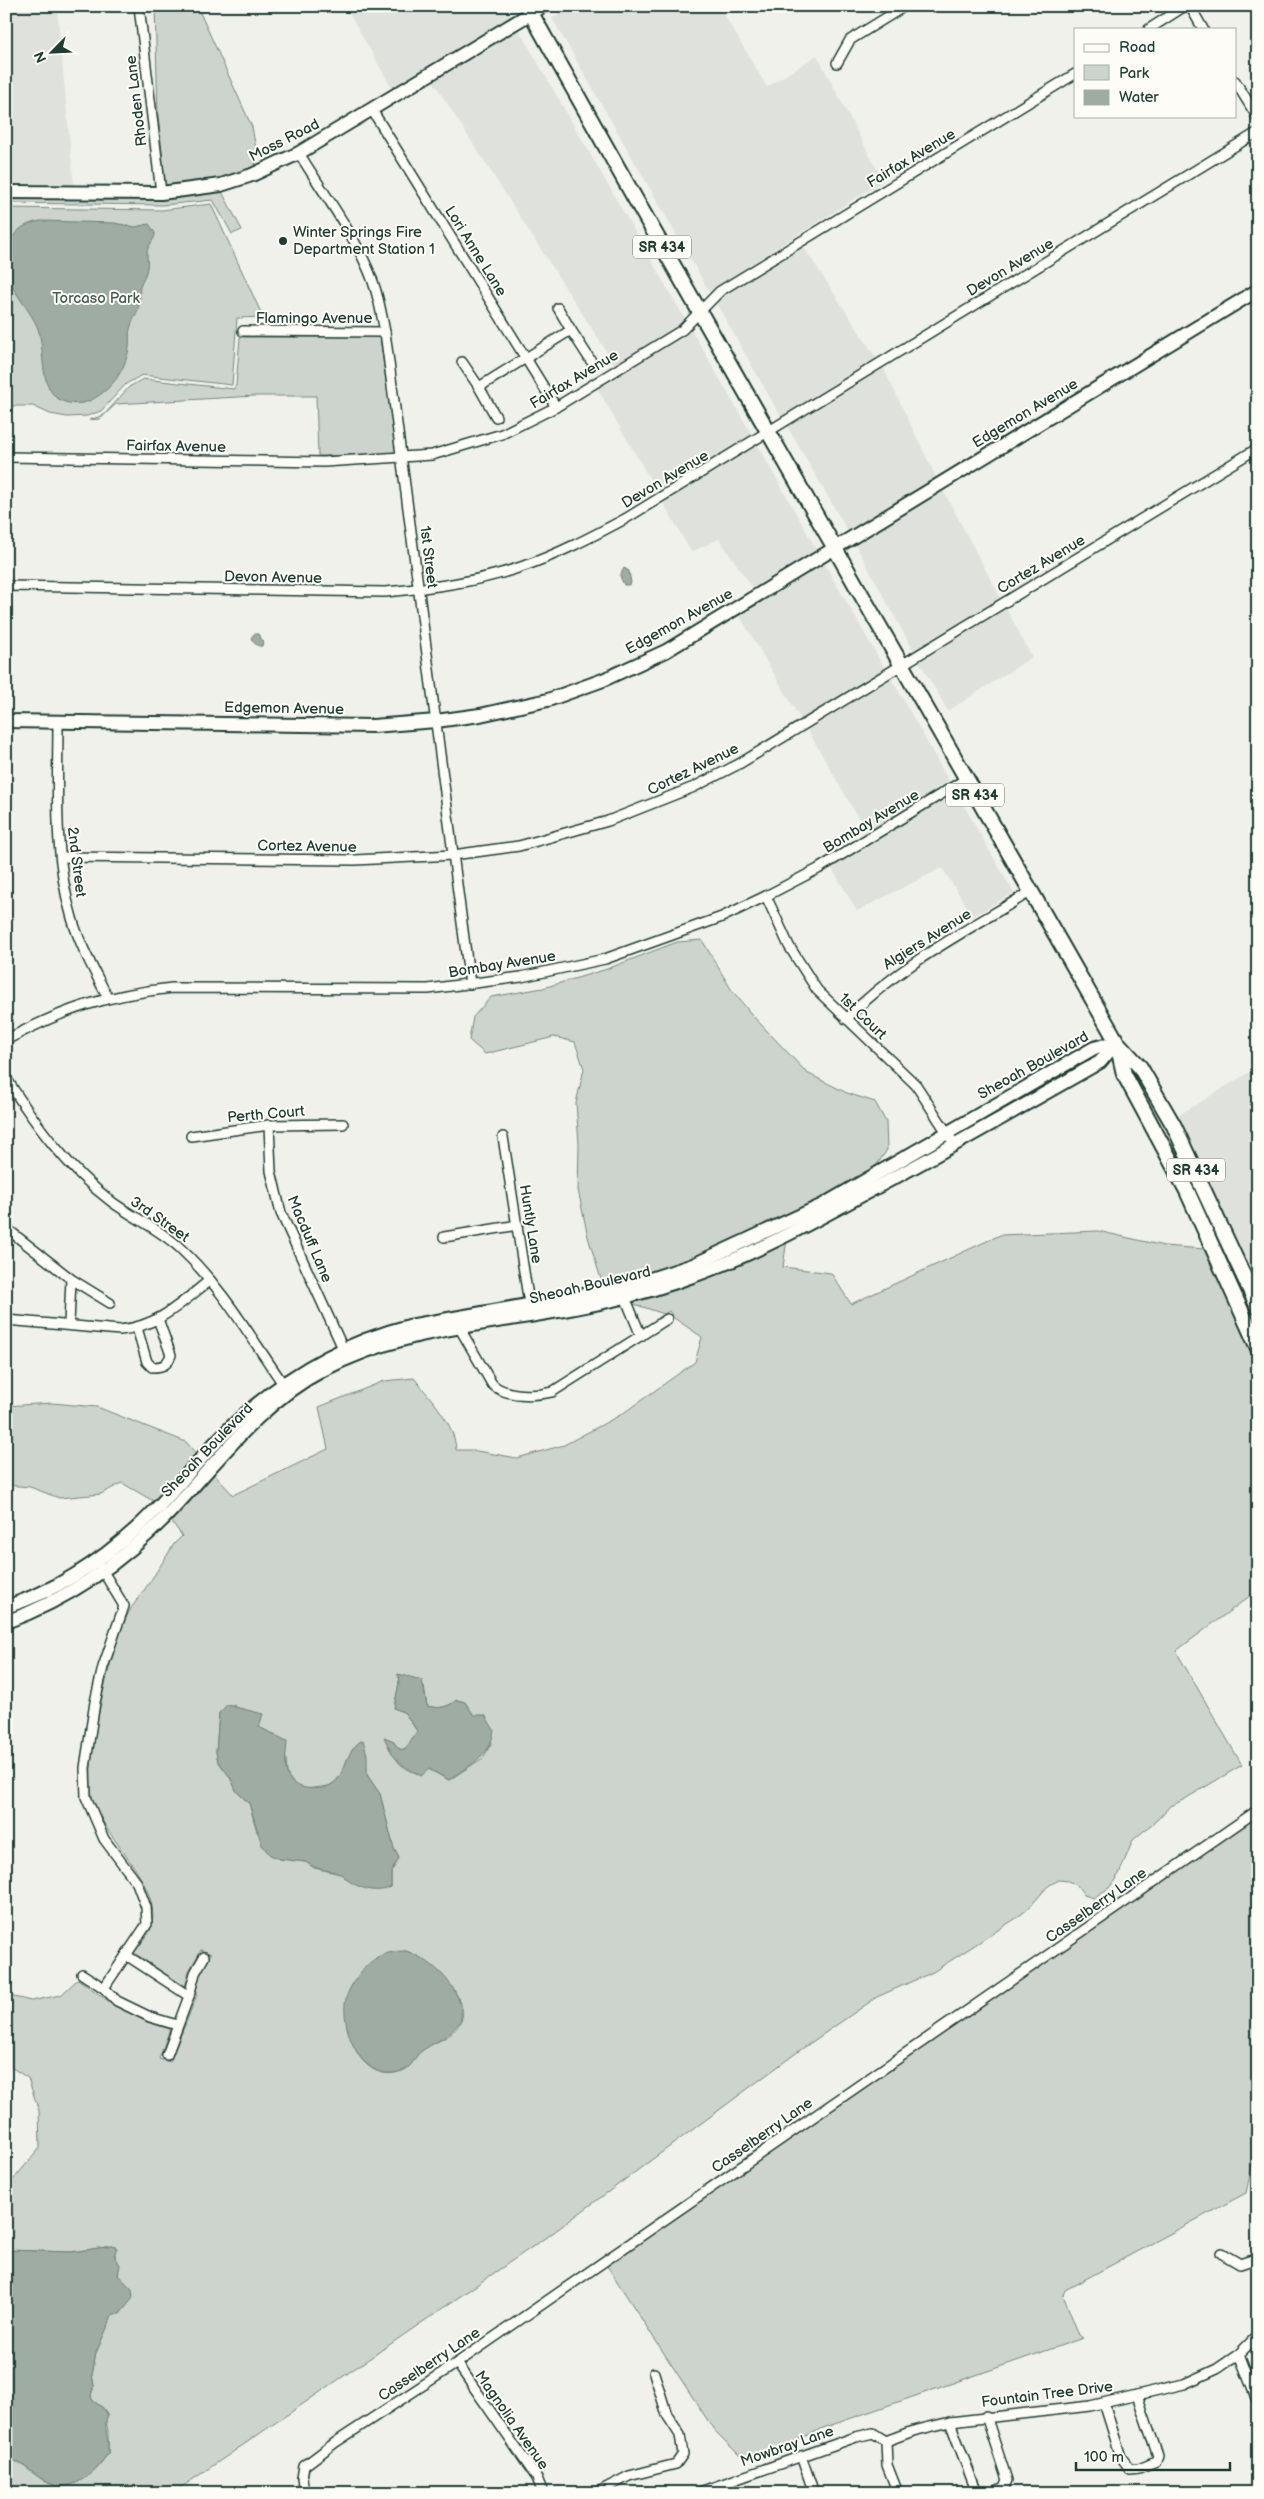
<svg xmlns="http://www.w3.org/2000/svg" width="1264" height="2499" viewBox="0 0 1264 2499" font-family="'Balsamiq Sans',sans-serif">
  <rect width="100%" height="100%" fill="#f0f1eb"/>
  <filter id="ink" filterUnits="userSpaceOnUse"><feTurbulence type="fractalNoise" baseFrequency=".02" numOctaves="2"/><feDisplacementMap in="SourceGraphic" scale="10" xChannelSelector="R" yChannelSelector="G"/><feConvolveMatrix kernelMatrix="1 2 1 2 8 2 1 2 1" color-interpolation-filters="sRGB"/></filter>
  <g filter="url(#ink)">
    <g fill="#dfe2dc">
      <polygon points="6,6 57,6 74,187 6,186"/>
      <polygon points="345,6 505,6 512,19 393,90"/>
      <polygon points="573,6 719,6 767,87 817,55 883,181 717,286 710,293 552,18"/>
      <polygon points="518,28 685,319 678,327 615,365 432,80"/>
      <polygon points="803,246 877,359 781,417 716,303 723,295"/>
      <polygon points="691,329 752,435 658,493 597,388 685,335"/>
      <polygon points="883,367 937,479 849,533 787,426"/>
      <polygon points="757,444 818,552 755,591 719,539 691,552 663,502"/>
      <polygon points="942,488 1001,599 914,652 854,542"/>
      <polygon points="823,561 885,669 801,720 738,613"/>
      <polygon points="1006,608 1032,657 948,711 919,661"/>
      <polygon points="891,678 950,783 848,844 866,831 807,729"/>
      <polygon points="956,792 1014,893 973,916 942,868 857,911 831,867"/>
      <polygon points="1258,1067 1258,1284 1177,1116"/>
    </g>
    <g fill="#cdd3cd" stroke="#768880" fill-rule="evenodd">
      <polygon points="155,6 197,6 252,127 257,154 255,166 220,180 166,187 158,115"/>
      <polygon points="221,190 242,230 232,234 213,200 163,205 6,203 6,197"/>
      <polygon points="211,204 263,317 237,318 232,385 142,375 126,384 101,411 87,416 67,417 50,414 33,406 6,406 6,208 162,210"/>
      <polygon points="240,337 380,337 396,454 318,456 316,396 255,396 116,404 100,419 89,420 104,415 129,387 143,379 234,389 236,385"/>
      <polygon points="702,940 731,989 752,1015 807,1073 847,1093 875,1102 886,1122 887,1150 874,1169 821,1200 691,1260 636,1279 609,1285 601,1279 588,1237 578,1190 579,1144 576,1103 584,1069 575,1042 554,1037 485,1054 469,1040 473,1017 491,997 543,988 604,970 677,942"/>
      <path d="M 1098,1231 L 1164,1246 L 1205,1249 L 1258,1368 L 1258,1590 L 1176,1651 L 1242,1765 L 1185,1799 L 1169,1807 L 1158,1819 L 1133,1840 L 1119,1874 L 1109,1888 L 1093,1898 L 1084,1895 L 1077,1885 L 1068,1881 L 1059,1880 L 1048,1886 L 1028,1909 L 1015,1919 L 933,1972 L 877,1997 L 799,2051 L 554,2232 L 173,2493 L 6,2493 L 6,2457 C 23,2462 41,2482 53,2485 C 77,2490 97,2471 108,2453 L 108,2432 L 103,2408 L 92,2400 L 91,2395 L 94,2386 L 92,2375 L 96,2353 L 110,2317 L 132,2289 L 118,2275 C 120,2264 115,2257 113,2246 L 71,2252 L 6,2250 L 6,2188 L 40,2148 L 39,2111 L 28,2078 L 6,2064 L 6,1995 L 31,2001 L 61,1995 L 78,1979 L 114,2005 L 147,2022 L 170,2029 L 159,2059 L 170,2062 L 197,1995 L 195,1994 L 200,1974 L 211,1954 L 201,1950 L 189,1971 L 185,1987 L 134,1953 C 139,1945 151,1934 152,1924 C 161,1881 101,1838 92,1796 C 84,1760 111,1647 128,1614 C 132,1605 140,1597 145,1589 C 155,1574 165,1559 174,1544 L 182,1536 L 170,1519 L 212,1472 L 233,1495 L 328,1449 L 319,1407 L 384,1381 L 414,1378 C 431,1399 455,1424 456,1450 L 471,1450 L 517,1458 L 564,1445 L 622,1414 L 695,1362 L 702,1337 L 674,1318 L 669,1311 L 664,1314 L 634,1304 L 632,1301 L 787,1239 L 783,1267 L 831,1273 L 851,1304 L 1000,1235 ZM 398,1674 L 424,1686 L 427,1706 C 440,1709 446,1708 457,1700 L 464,1702 L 492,1742 L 483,1758 L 449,1780 L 428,1769 L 419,1774 C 400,1768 392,1759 392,1740 L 399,1749 L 405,1750 L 417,1731 L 405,1713 L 394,1708 L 399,1683 ZM 234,1705 L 265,1732 L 275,1734 L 286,1759 L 287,1774 L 294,1785 L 306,1789 L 329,1786 L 338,1780 L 349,1756 L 360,1742 L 366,1755 L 367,1775 L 380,1794 L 394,1849 L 399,1858 L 391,1872 L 391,1887 L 372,1890 L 349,1881 L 341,1874 L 314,1868 L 306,1862 L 280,1859 L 257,1832 L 249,1803 L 237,1792 L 230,1777 L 218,1761 L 216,1752 L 219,1713 ZM 406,1951 C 426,1958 472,1997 461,2021 C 451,2041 431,2041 419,2053 C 413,2059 410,2067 401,2071 C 380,2080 360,2064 354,2045 C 350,2033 353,1998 353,1984 L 377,1957 Z"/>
      <polygon points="52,1403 97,1407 186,1442 198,1456 155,1502 122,1483 101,1494 59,1498 30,1487 6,1485 6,1406"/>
      <polygon points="1258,1816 1258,2160 1252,2165 1246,2193 1065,2290 1063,2295 1079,2335 1083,2338 820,2429 762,2458 740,2456 714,2430 607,2266"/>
    </g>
    <g fill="#9faca4" stroke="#6c8077">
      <path d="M 41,221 L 114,223 L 135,227 L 149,224 L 155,233 C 155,241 147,245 147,253 C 147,258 148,263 147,268 C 146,275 142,280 140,286 C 139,295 141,301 137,312 C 136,317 132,320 131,326 C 128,333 130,341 129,348 C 125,371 111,391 89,401 C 79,405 67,405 57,398 C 38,383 46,347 37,326 C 30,310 16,297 10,280 C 0,252 10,225 41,221 Z"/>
      <polygon points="624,568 629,571 631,583 628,585 624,585 620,576"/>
      <path d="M 254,634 L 258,634 L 263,641 L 262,646 C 257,647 253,642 251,638 Z"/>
      <path d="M 398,1674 L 422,1680 L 427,1706 C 440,1709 446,1708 457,1700 L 465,1702 L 474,1715 L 485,1715 L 494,1730 C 489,1760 470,1763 449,1780 L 429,1769 L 421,1776 L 401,1764 L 392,1754 L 384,1737 L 392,1740 L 399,1749 L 405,1750 L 417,1731 L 405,1713 L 394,1708 L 399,1683 Z"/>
      <path d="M 227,1705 L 263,1714 L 259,1727 L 287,1741 C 286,1756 281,1780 299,1786 C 307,1789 313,1789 322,1788 C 349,1783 341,1751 363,1740 L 367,1755 L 367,1775 L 380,1794 L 394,1849 L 399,1858 L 391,1872 L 391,1887 C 378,1894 361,1889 349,1881 C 346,1879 344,1875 340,1874 C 327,1869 317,1871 306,1862 L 280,1859 L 270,1855 L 262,1845 L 249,1803 L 237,1792 L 230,1777 L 218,1761 L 216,1752 L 219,1713 Z"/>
      <path d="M 406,1951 C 433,1960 465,1990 461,2020 C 448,2038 440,2039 423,2050 C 413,2056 414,2067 402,2071 C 364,2084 343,2036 345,2005 C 346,1988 365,1963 380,1956 C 389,1952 397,1951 406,1951 Z"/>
      <path d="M 113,2246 L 117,2248 L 114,2255 L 120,2265 L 118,2275 L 132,2289 L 133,2298 L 120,2314 L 114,2314 L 110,2317 L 107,2328 L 96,2353 L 92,2375 L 94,2386 L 91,2395 L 92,2400 L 103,2408 L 108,2415 C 102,2426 110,2441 108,2453 C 97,2470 76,2491 54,2485 C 39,2481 25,2462 6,2457 L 6,2250 L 71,2252 Z"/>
    </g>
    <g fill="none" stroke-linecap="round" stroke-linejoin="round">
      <defs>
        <g id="street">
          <polyline points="139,6 161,193"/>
          <polyline points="1190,6 1203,29"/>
          <polyline points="1149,29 1185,6"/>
          <polyline points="837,63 850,40 905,6"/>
          <polyline points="1235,81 1258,118"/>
          <polyline points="372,110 556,407"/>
          <path d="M 299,153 C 322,191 350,228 368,269 C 377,289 381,311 385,332 L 470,984"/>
          <polyline points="571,330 591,361"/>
          <polyline points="243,331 385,332"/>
          <polyline points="462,362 479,387 571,330 558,308"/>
          <polyline points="479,387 496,417"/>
          <polyline points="6,457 324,462 432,455 502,434 556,407 682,330 720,291 1075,74"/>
          <path d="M 6,586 L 385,592 C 431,588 477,582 521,567 C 557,555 591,537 625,519 L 1258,132"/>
          <path d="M 58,721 C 58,786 53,855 72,918 C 80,946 95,972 108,998"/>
          <polyline points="61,857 355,860 453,855 519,846 608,821 694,787 739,764 1258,448"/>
          <polyline points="766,896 789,946 817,990 916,1085 955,1145"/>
          <path d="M 846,1019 C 899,965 966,931 1030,892"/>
          <path d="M 6,1040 C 64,1009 106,995 172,988 L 428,989 L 521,977 L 605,959 L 722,917 L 766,896 L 818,869 L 966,779"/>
          <path d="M 6,1078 C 36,1125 67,1168 112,1202 C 134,1218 160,1229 181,1249 C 224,1289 252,1340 286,1388"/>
          <polyline points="269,1125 271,1171 281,1213 346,1355"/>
          <polyline points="191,1136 269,1125 343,1124"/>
          <polyline points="503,1137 530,1310"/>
          <polyline points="6,1228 71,1279 110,1303"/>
          <polyline points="444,1237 518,1225"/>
          <polyline points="623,1292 641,1336"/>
          <path d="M 6,1320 L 120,1330 C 159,1326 181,1303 210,1280"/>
          <polyline points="69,1324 71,1279"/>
          <path d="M 459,1327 L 492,1384 C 505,1397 536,1396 552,1392 L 667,1319"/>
          <path d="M 137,1328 L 147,1362 L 152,1367 C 163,1367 167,1365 171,1355 L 158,1319"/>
          <polyline points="101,1568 124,1606 103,1667 95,1702 85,1768 86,1797 104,1839 137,1883 146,1907 147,1924 104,1988"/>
          <polyline points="126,1955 189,1996"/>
          <polyline points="82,1974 104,1988 117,2001 150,2017 177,2025"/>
          <polyline points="167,2055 189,1996 195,1973 204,1957"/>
          <polyline points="1221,2253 1240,2264 1258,2258"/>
          <polyline points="1239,2354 1258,2403"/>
          <polyline points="457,2363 537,2478 543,2493"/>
          <polyline points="1104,2403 1121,2457 1130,2469 1139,2468 1156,2461 1158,2456 1137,2395"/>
          <polyline points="986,2416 1007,2480 1004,2487 992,2493"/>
          <polyline points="950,2422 977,2493"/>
          <polyline points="886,2441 913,2431 950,2422 1090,2406 1184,2384 1217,2369 1239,2354 1258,2335"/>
          <polyline points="886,2441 887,2465 898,2493"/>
          <polyline points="801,2456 814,2493"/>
          <polyline points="304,2493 302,2478 304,2466 336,2442 457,2363 1258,1810"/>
          <polyline points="596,2493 629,2476 676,2464 683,2454 680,2435 667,2415 654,2373"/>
          <polyline points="697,2493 856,2437 873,2433 886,2441"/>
        </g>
        <g id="secondary">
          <polyline points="6,192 161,193 221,185 252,175 299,153 543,6"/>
          <polyline points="6,721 373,726 436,721 480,715 548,700 603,680 666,651 1258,290"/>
          <path d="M 6,1607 C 55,1591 100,1562 138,1527 C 169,1499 193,1465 223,1435 C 275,1383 338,1344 409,1326 L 623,1288 L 693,1265 L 823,1205 L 1094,1048 L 1117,1042"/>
          <path d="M 6,1622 C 69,1599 126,1559 172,1510 C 218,1461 262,1401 323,1370 C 389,1335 456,1328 529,1316 C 585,1307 640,1296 693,1276 C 752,1255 809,1224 864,1194 C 943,1152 1021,1107 1100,1062 L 1117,1042"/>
        </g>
        <g id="primary">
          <polyline points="527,6 633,195 1117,1042 1140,1067 1174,1126 1258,1307"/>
          <polyline points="1117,1043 1124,1074 1187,1191 1258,1348"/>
        </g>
      </defs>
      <use href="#street" stroke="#1f3d34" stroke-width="12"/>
      <use href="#secondary" stroke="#1f3d34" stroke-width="16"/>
      <use href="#primary" stroke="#1f3d34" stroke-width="18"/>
      <use href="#street" stroke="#fdfcf7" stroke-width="9"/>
      <use href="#secondary" stroke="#fdfcf7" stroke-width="12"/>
      <use href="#primary" stroke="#fdfcf7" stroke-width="14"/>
    </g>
  </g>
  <circle fill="#1f3d34" stroke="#fdfcf7" stroke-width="2" cx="283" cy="241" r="5"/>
  <g text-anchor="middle" stroke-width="4" stroke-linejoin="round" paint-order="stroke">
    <g fill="#fdfcf7" stroke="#62766e" stroke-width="1">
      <rect x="633" y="235.5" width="58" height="23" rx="4"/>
      <rect x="946" y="783.5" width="58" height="23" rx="4"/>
      <rect x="1167" y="1158.5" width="58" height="23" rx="4"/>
    </g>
    <g font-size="14" font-weight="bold" fill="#1f3d34">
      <text x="662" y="252">SR 434</text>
      <text x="975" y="800">SR 434</text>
      <text x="1196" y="1175">SR 434</text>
    </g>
    <g font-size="15" fill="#1f3d34" stroke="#fdfcf7">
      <text transform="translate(136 101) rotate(-97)" y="5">Rhoden Lane</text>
      <text transform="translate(284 140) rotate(-27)" y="5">Moss Road</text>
      <text transform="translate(911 158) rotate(-31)" y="5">Fairfax Avenue</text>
      <text transform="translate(476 251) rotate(58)" y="5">Lori Anne Lane</text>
      <text transform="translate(1010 267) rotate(-31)" y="5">Devon Avenue</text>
      <text x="314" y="323">Flamingo Avenue</text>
      <text transform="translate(574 379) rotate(-31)" y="5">Fairfax Avenue</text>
      <text transform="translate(1025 413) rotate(-31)" y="5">Edgemon Avenue</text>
      <text transform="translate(176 446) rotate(1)" y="5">Fairfax Avenue</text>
      <text transform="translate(665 479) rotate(-31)" y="5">Devon Avenue</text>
      <text transform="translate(429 557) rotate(83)" y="5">1st Street</text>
      <text transform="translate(1041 564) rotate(-31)" y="5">Cortez Avenue</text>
      <text transform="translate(273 577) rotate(1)" y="5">Devon Avenue</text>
      <text transform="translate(679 621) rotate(-29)" y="5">Edgemon Avenue</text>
      <text transform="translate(284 708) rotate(1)" y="5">Edgemon Avenue</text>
      <text transform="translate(693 769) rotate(-26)" y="5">Cortez Avenue</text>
      <text transform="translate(871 821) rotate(-31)" y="5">Bombay Avenue</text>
      <text transform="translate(307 846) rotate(1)" y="5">Cortez Avenue</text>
      <text transform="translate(77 862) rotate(83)" y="5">2nd Street</text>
      <text transform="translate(927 939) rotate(-32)" y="5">Algiers Avenue</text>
      <text transform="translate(502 964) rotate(-9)" y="5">Bombay Avenue</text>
      <text transform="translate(863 1016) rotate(44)" y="5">1st Court</text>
      <text transform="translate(1033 1065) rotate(-29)" y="5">Sheoah Boulevard</text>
      <text transform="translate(266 1114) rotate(-5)" y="5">Perth Court</text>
      <text transform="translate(160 1219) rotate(35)" y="5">3rd Street</text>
      <text transform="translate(531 1224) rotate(81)" y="5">Huntly Lane</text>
      <text transform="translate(310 1239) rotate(67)" y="5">Macduff Lane</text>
      <text transform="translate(590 1285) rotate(-13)" y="5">Sheoah Boulevard</text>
      <text transform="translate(207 1450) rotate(-46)" y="5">Sheoah Boulevard</text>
      <text transform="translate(1096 1905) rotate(-35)" y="5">Casselberry Lane</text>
      <text transform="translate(762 2135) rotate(-35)" y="5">Casselberry Lane</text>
      <text transform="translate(429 2364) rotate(-34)" y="5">Casselberry Lane</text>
      <text transform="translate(1047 2394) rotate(-7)" y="5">Fountain Tree Drive</text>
      <text transform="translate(512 2420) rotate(55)" y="5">Magnolia Avenue</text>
      <text transform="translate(787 2446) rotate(-19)" y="5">Mowbray Lane</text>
    </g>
    <g font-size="15" fill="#1f3d34" stroke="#fdfcf7" text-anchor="start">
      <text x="293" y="237">Winter Springs Fire<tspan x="293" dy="17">Department Station 1</tspan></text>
    </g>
    <g font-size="15" fill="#425b53" stroke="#fdfcf7">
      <text x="96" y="303">Torcaso Park</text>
    </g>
  </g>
  <rect width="1264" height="2499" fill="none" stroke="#fdfcf7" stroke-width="25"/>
  <rect x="12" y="12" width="1239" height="2474" fill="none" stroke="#1f3d34" stroke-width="2" filter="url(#ink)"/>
  <rect x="1074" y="28" width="162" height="90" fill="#fdfcf7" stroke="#a4b0a9"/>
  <rect x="1084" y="44" width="25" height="8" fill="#fdfcf7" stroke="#a4b0a9"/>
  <text x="1119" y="52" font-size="15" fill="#1f3d34">Road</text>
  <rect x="1084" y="65" width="25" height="15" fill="#cdd3cd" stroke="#a4b0a9"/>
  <text x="1119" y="78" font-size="15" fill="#1f3d34">Park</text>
  <rect x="1084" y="90" width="25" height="15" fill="#9faca4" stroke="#a4b0a9"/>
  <text x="1119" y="102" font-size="15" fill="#1f3d34">Water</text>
  <g transform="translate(52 52) rotate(246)" stroke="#fdfcf7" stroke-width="4" paint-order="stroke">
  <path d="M0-4L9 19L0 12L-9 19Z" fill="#1f3d34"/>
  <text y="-8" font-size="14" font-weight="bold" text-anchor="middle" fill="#1f3d34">N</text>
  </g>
  <path d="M1076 2462v8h154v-8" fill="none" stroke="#1f3d34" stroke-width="2.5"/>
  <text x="1084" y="2462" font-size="15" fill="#1f3d34" stroke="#fdfcf7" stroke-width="4" paint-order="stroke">100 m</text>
</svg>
